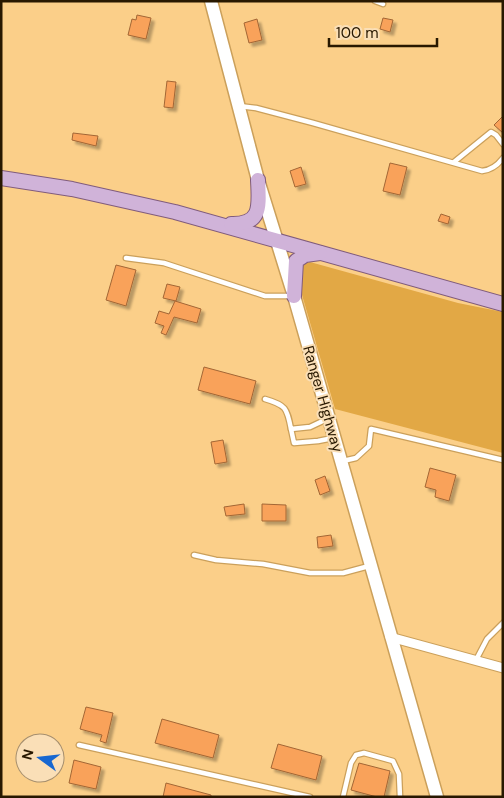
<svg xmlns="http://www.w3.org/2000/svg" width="504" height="798" viewBox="0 0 504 798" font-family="'DM Sans',sans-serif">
  <defs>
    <filter id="shadow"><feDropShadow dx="3.5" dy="3.5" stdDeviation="1" flood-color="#0004"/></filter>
  </defs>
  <rect width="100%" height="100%" fill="#fbcf89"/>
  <path fill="#e2a845" d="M 310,262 L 458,303 L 503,312 L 503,453 L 335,409 L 298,281 C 298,271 300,265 310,262 Z"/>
  <g fill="#f9a25a" stroke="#a26635" filter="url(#shadow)">
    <polygon points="137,15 151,18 146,39 128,35 132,19 136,20"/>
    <polygon points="383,18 393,20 390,32 380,29"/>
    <polygon points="257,19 262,40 249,43 244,23"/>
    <polygon points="167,81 176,82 173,108 164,107"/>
    <polygon points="503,116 503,133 494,125"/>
    <polygon points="73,133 98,136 96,146 72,140"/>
    <polygon points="390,163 407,167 400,195 383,191"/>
    <polygon points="301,167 306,184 295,187 290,171"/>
    <polygon points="441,214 450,217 448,224 438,221"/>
    <polygon points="116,265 136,270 126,306 106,300"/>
    <polygon points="167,284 180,287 176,301 163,298"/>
    <polygon points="175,301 201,309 197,323 174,317 166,335 161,333 164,326 155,323 159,311 169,314"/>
    <polygon points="204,367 256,381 250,404 198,390"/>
    <polygon points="223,440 227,462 215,464 211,442"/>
    <polygon points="430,468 456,475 449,501 435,497 436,490 425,487"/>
    <polygon points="325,476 330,491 320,495 315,480"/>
    <polygon points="244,504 245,514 226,516 224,507"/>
    <polygon points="262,504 286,505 286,521 262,521"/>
    <polygon points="331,535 333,546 318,548 317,537"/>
    <polygon points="86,707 113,713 106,743 100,741 102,735 80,729"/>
    <polygon points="162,719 219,735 213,758 155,743"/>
    <polygon points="278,744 322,756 316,780 271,768"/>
    <polygon points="74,760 101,767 96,789 69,783"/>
    <polygon points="359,763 390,771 384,797 377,797 351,790"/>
    <polygon points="166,783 211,795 211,797 163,797"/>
  </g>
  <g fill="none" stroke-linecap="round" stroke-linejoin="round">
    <defs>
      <g id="lane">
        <polyline points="375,1 383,4"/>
        <path d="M 239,106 L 256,108 L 313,123 L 482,171 C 491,170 497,166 503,158"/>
        <polyline points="454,162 491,132 496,135 503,144"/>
        <polyline points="126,258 164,263 265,296 292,296"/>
        <path d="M 265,399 C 286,405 287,408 291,429 L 310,427 L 327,419"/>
        <polyline points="291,429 294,443 318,441 333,438"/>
        <polyline points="343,461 356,458 369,446 371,429 503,460"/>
        <polyline points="194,555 216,560 263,564 310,573 343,573 369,566"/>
        <polyline points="476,660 487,639 503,623"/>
        <polyline points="79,745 310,797"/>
        <polyline points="343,797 351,763 356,755 364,753 393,761 399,774 400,797"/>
      </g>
      <polyline id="street" points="390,637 503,668"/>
      <polyline id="secondary" points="211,1 258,180 294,296 437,797"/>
      <g id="primary">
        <polyline points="1,178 72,189 175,212 503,304"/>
        <path d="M 231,224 C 263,225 259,204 258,180"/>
        <polyline points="294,296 296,261 305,255 320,253"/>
      </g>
    </defs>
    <use href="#lane" stroke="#cba05b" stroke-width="7"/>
    <use href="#street" stroke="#cba05b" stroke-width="11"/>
    <use href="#secondary" stroke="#cba05b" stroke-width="15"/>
    <use href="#primary" stroke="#805c7c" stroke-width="16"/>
    <use href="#lane" stroke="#fff" stroke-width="4.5"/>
    <use href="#street" stroke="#fff" stroke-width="9"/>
    <use href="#secondary" stroke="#fff" stroke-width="12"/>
    <use href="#primary" stroke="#d0b3d9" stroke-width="14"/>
  </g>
  <g text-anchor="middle" stroke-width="4" stroke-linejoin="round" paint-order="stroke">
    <g font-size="15" fill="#281800" stroke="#fadfb7">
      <text transform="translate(323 399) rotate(74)" y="5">Ranger Highway</text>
    </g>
  </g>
  <rect width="504" height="798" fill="none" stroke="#281800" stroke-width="5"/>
  <g transform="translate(40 758) rotate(285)"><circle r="24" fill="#fadfb7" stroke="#a68f6e"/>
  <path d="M0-4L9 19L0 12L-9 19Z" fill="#1767d1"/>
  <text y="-8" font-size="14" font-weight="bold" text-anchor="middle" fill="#281800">N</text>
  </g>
  <path d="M329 38v8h108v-8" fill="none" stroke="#281800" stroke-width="2.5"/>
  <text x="336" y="38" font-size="15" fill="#281800" stroke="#fadfb7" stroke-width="4" paint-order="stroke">100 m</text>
</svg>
